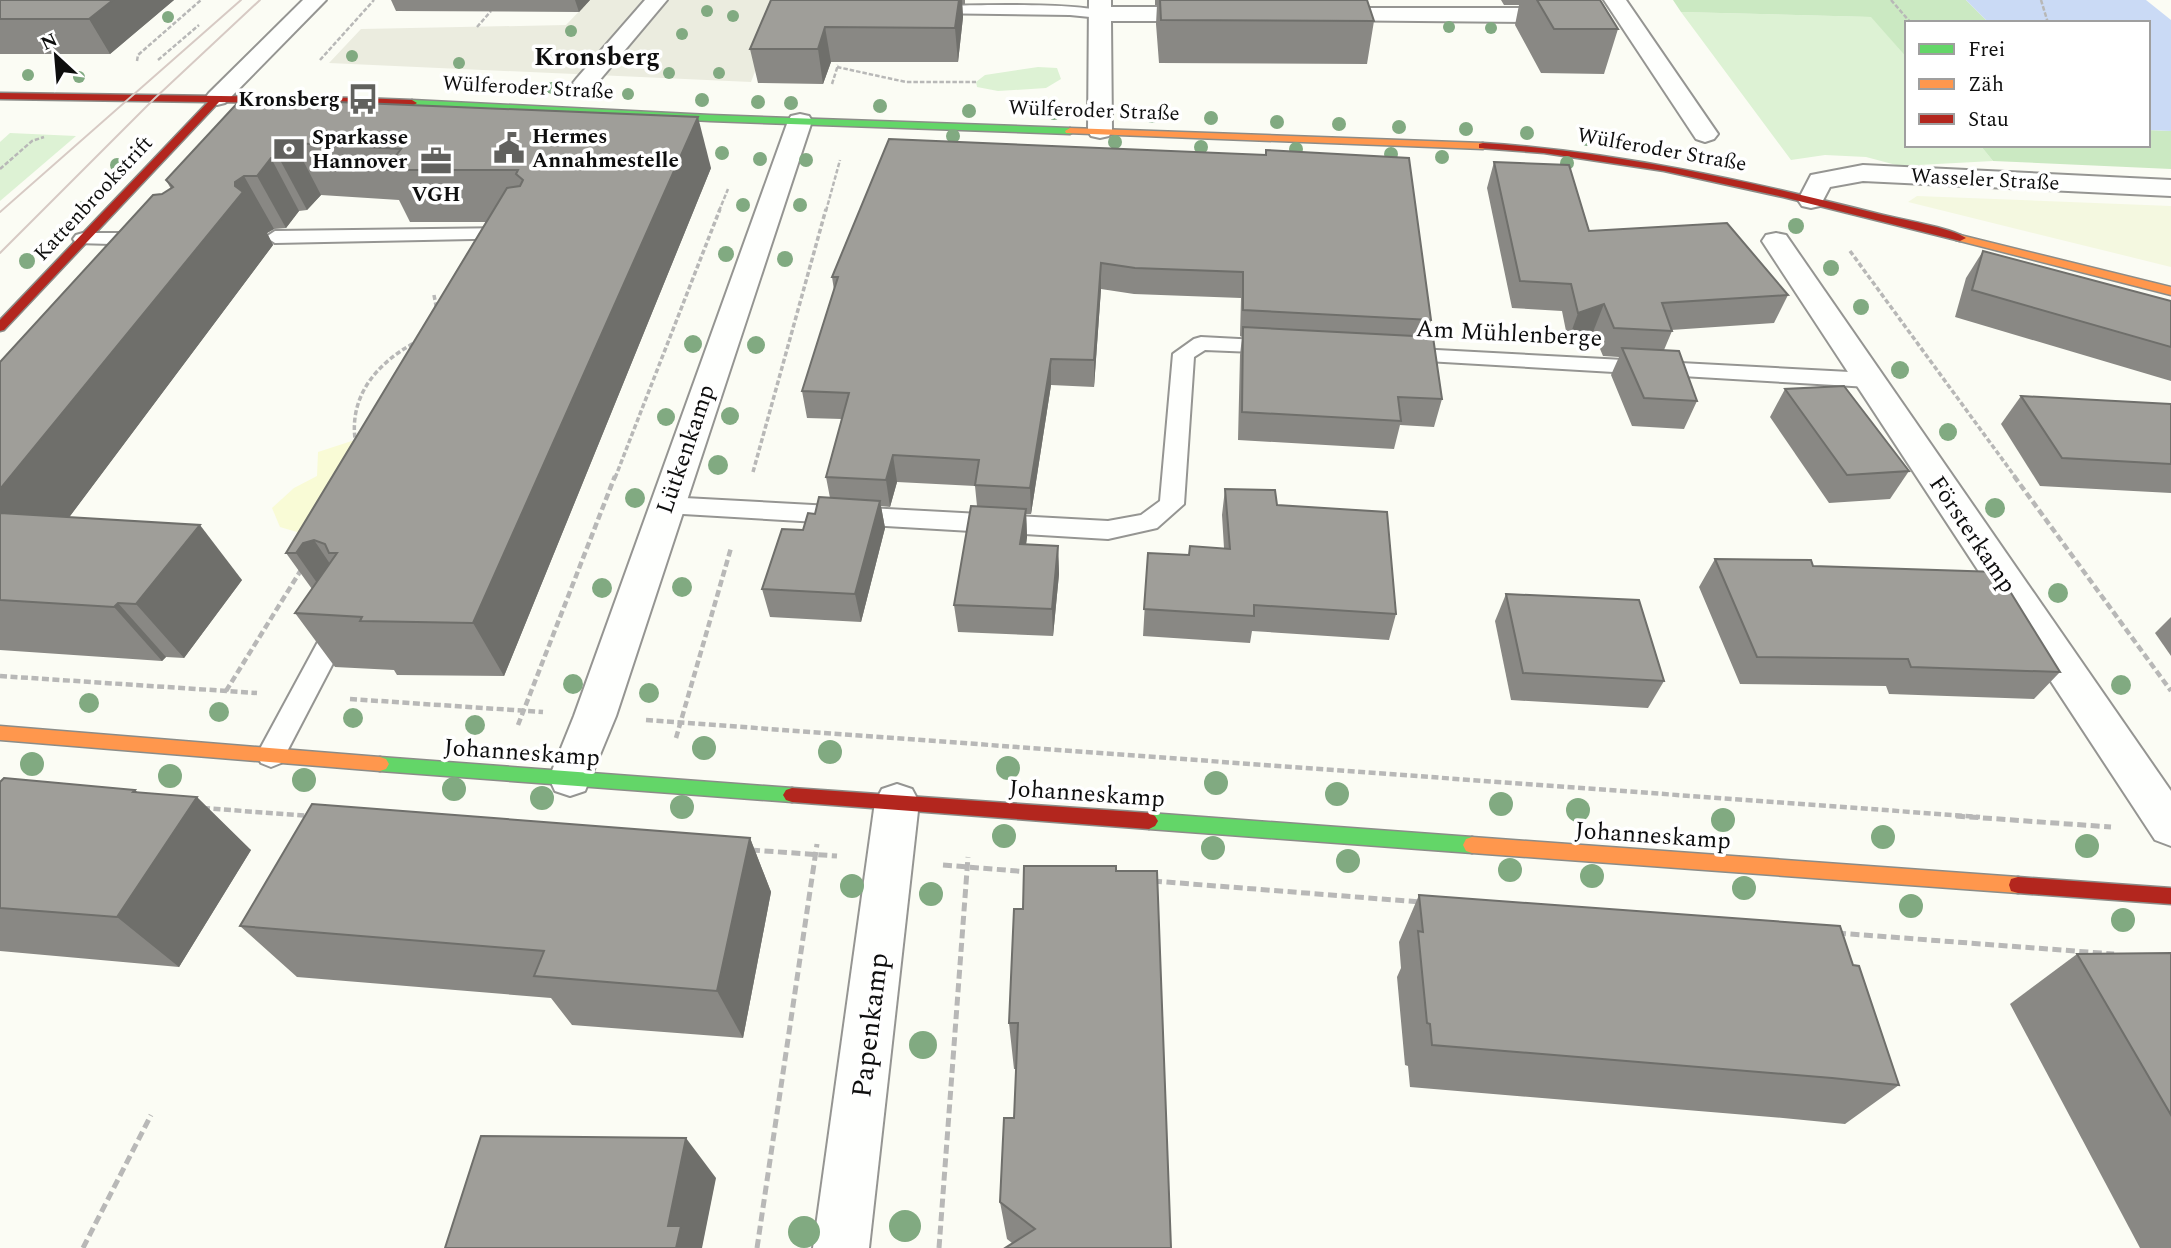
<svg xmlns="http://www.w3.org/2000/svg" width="2171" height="1248" viewBox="0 0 2171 1248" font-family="Spectral,serif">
  <rect width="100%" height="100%" fill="#fbfcf4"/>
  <polygon fill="#f4f8e0" points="1917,196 2171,206 2171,267 1908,202"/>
  <g fill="#ddf2d4">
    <polygon points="1681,12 1872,17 1907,58 1907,145 1980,145 1993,161 1900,166 1866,157 1825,155 1791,160"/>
    <polygon points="1038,67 1057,68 1061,79 1046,88 998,91 977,87 976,82 985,75"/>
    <polygon points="10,133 76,136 0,201 0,142"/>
  </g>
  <g fill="#cbe9c2">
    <polygon points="1673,0 1966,0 1989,23 1907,23 1907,58 1871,17 1681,12"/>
    <polygon points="2148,130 2171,131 2171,169 1993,161 1980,145 2148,145"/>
  </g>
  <polygon fill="#f9fbd6" points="364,437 307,535 280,527 272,508 294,488 317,476 318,452"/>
  <polygon fill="#ebecdf" points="590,0 782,0 751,82 329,63 361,29 566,25"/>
  <polygon fill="#cadaf5" points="1966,0 2146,0 2171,20 2171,131 2148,130 2148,23 1989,23"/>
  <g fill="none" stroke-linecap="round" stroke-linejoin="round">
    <defs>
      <g id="lane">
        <path d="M 927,6 C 955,6 1093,1 1107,14 L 1100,18 L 1070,15 L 922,13 L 920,10 L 922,7 Z"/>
        <polygon points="515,228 522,230 524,234 522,238 275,243 266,237 275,231"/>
        <polygon points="83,233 146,233 156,239 146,245 76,243 73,239 76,235"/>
        <polygon points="1201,337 1277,341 1284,342 1288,347 1284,352 1277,353 1205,350 1194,357 1184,504 1157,528 1108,539 666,513 658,511 654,505 658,499 666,497 1108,521 1141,515 1160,501 1173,354 1194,339"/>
        <polygon points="1399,348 1869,373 1877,375 1880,380 1877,385 1869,387 1392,359 1388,354 1392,349"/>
        <polygon points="342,611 351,614 355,621 281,763 271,767 261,763 257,755 261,747 333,614"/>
      </g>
      <g id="street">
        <polygon points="303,0 326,0 225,103 217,105 209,103 205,98 209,93"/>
        <polygon points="645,0 667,0 593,88 577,88 573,83 577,78"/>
        <polygon points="1089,0 1111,0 1111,7 1210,7 1218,9 1221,14 1218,19 1210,21 1111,21 1112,131 1109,136 1100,138 1091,136 1088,131"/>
        <polygon points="1604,0 1626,0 1718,134 1714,139 1705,142 1696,139"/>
        <polygon points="1319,8 1538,8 1546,10 1549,15 1546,20 1538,22 1311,20 1308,15 1311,10"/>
        <polygon points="800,114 809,116 812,121 616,716 585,791 570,796 555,791 549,778 574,716 788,121 791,116"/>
        <polygon points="1863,165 2171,180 2171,196 1863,181 1830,187 1820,206 1811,208 1802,206 1798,200 1811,175"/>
        <polygon points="1776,233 1786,235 2171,791 2171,846 2155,840 1762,241 1766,235"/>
        <polygon points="897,784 912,789 919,802 869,1248 813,1248 875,802 882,789"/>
      </g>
      <g id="fast">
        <polygon points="412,100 710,115 1070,128 1075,131 1070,134 710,121 409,105 407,103"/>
        <polygon points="380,757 792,788 798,790 801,795 798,800 792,802 380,771 374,769 371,764 374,759"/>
        <polygon points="1149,813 1472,837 1478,839 1481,845 1478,851 1472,853 1149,829 1143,826 1140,821 1143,816"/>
      </g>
      <g id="slow">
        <polygon points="1070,128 1483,143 1488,146 1483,149 1066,133 1065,131"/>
        <polygon points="1960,235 2171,287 2171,295 1956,240 1954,238"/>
        <polygon points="0,726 380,757 386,759 389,764 386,769 380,771 0,740"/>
        <polygon points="1472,837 2018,877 2025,879 2027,885 2025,891 2018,893 1472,853 1466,851 1463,845 1466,839"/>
      </g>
      <g id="jam">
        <polygon points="0,93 360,98 412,100 417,103 412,106 219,102 4,330 0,331 0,320 208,102 0,99"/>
        <path d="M 1483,143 C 1618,152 1748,181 1879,214 C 1899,219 1952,228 1966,238 L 1960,241 L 1783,197 L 1664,171 L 1544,153 L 1479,148 L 1479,144 Z"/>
        <polygon points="792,788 1149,813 1155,816 1158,821 1155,826 1149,829 792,802 786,800 783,795 786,790"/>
        <polygon points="2018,877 2171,888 2171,904 2018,893 2011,891 2009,885 2011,879"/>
      </g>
    </defs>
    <use href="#lane" stroke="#959592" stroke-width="4"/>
    <use href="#street" stroke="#959592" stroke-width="4"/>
    <use href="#fast" stroke="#8b8c88" stroke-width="3"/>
    <use href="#slow" stroke="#8b8c88" stroke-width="3"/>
    <use href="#jam" stroke="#8b8c88" stroke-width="3"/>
    <g stroke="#b8b8b7" stroke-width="2.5" stroke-dasharray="4.5 2" stroke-linecap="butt">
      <polyline points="1891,0 1911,23"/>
      <polyline points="2041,0 2048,23"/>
      <polyline points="477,27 491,11"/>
      <polyline points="158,60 199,25"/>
      <polyline points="320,60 374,0"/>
      <polyline points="137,61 138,55 201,0"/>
      <polyline points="837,67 906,82 976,82"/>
      <polyline points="832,84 838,65"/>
      <polyline points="0,169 32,141 44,137"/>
      <polyline points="719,211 728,189"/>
      <polyline points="826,211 840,160"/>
    </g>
    <g stroke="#b8b8b7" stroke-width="3.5" stroke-dasharray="5 2.5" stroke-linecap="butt">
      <polyline points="1850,251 2016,478"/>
      <polyline points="434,295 437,311"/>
      <path d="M 356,445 C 347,398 376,363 416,342"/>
      <polyline points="753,472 826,209"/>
      <polyline points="615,478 720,209"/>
    </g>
    <g stroke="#b8b8b7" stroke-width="4.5" stroke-dasharray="7 3.5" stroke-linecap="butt">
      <polyline points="2014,476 2171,691"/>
      <polyline points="0,676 257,693"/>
      <polyline points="226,691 301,570"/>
      <polyline points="350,699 543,712"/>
      <polyline points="646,720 1980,817"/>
      <polyline points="518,725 615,476"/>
      <polyline points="676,738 731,548"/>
      <polyline points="203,808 310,816"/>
    </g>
    <g stroke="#b8b8b7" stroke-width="5" stroke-dasharray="9 4.5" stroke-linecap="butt">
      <polyline points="306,816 310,816"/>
      <polyline points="1956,816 2111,827"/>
      <polyline points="751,850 837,856"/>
      <polyline points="943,865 1029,872"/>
      <polyline points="1153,881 1420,902"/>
      <polyline points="1837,933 2114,954"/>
      <polyline points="83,1248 151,1115"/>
      <polyline points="757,1248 817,844"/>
      <polyline points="939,1248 968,857"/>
    </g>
    <use href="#lane" fill="#fefffd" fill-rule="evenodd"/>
    <use href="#street" fill="#fefffd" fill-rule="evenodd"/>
    <use href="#fast" fill="#63d668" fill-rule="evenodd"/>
    <use href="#slow" fill="#ff974d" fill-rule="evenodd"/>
    <use href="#jam" fill="#b3261e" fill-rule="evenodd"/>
    <g stroke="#d7cac4" stroke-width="2">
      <polyline points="0,212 241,0"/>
      <polyline points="0,253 154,99 260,0"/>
    </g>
  </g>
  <g fill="#81aa81">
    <circle cx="707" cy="11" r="6"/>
    <circle cx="733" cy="16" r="6"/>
    <circle cx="168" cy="17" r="6"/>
    <circle cx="1449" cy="27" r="6"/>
    <circle cx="1491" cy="28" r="6"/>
    <circle cx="571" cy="31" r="6"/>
    <circle cx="682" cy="34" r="6"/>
    <circle cx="352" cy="56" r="6"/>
    <circle cx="459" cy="63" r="6"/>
    <circle cx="669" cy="73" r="6"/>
    <circle cx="719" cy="73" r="6"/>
    <circle cx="28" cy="75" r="6"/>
    <circle cx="79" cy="77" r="6"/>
    <circle cx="480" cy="84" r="6"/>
    <circle cx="552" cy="88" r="6"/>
    <circle cx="628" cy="94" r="6"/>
    <circle cx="702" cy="100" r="7"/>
    <circle cx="758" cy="102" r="7"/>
    <circle cx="791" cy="103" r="7"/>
    <circle cx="880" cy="106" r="7"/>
    <circle cx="969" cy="111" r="7"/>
    <circle cx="1054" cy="113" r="7"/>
    <circle cx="1152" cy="116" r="7"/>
    <circle cx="1211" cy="118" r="7"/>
    <circle cx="1277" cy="122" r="7"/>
    <circle cx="1339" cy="124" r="7"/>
    <circle cx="1399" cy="127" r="7"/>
    <circle cx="1466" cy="129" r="7"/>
    <circle cx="1527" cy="133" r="7"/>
    <circle cx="953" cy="136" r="7"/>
    <circle cx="1587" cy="139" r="7"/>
    <circle cx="1115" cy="142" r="7"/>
    <circle cx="1201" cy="147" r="7"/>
    <circle cx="1296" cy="149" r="7"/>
    <circle cx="722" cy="153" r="7"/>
    <circle cx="1391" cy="154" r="7"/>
    <circle cx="1442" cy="157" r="7"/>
    <circle cx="1700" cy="157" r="7"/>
    <circle cx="760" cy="159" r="7"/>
    <circle cx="806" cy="160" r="7"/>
    <circle cx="1567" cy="163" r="7"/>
    <circle cx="117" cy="165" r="7"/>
    <circle cx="743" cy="205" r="7"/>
    <circle cx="800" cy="205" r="7"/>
    <circle cx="83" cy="208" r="7"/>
    <circle cx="1796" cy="226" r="8"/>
    <circle cx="726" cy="254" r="8"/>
    <circle cx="785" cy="259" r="8"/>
    <circle cx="27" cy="261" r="8"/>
    <circle cx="1831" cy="268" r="8"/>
    <circle cx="1861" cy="307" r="8"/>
    <circle cx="693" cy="344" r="9"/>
    <circle cx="756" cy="345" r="9"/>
    <circle cx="1900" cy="370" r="9"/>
    <circle cx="730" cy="416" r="9"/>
    <circle cx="666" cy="417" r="9"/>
    <circle cx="1948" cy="432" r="9"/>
    <circle cx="718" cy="465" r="10"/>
    <circle cx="635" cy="498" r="10"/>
    <circle cx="1995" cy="508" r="10"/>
    <circle cx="682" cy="587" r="10"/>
    <circle cx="602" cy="588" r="10"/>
    <circle cx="2058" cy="593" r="10"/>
    <circle cx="573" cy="684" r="10"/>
    <circle cx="2121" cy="685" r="10"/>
    <circle cx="649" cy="693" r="10"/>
    <circle cx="89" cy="703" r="10"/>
    <circle cx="219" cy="712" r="10"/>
    <circle cx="353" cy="718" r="10"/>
    <circle cx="475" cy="725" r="10"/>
    <circle cx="704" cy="748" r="12"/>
    <circle cx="830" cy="752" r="12"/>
    <circle cx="32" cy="764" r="12"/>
    <circle cx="1008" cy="768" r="12"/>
    <circle cx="170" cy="776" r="12"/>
    <circle cx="304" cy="780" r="12"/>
    <circle cx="1216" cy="783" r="12"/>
    <circle cx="454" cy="789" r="12"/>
    <circle cx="1337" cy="794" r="12"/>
    <circle cx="542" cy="798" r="12"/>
    <circle cx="1501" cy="804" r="12"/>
    <circle cx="682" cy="807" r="12"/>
    <circle cx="1578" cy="810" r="12"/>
    <circle cx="1723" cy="820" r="12"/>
    <circle cx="1004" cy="836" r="12"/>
    <circle cx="1883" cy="837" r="12"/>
    <circle cx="2087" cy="846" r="12"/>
    <circle cx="1213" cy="848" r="12"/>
    <circle cx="1348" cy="861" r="12"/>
    <circle cx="1510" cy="870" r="12"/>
    <circle cx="1592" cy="876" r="12"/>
    <circle cx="852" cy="886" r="12"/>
    <circle cx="1744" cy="888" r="12"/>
    <circle cx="931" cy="894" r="12"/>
    <circle cx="1911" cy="906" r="12"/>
    <circle cx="2123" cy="920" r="12"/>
    <circle cx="923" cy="1045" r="14"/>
    <circle cx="905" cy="1226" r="16"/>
    <circle cx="804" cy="1232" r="16"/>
  </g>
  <g fill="#898884">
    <polygon points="0,0 174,0 110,54 0,54"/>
    <polygon points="391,0 590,0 579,12 396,11"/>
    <polygon points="771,0 965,0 965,4 962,4 963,17 958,62 831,62 823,84 758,83 750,49"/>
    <polygon points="1155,0 1367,0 1374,21 1367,64 1159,63 1156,24 1157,5 1155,5"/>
    <polygon points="1501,0 1600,0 1618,29 1604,74 1541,73 1515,25 1519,5 1504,5"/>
    <polygon points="242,98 711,168 504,676 397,675 394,670 335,667 295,613 312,589 286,553 486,222 410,222 399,200 321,195 307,210 299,211 286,228 274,229 267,233 273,245 69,517 242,580 184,658 166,657 162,661 0,650 0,362 162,194 171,189 166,180"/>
    <polygon points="1266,150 1431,320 1426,337 1442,399 1434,427 1400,425 1394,449 1238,440 1240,355 1242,337 1240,336 1241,298 1134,294 1101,289 1094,387 1051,385 1031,514 1026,514 1027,537 1026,545 1058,546 1059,574 1053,636 958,632 954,605 977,506 975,486 897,482 890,507 881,506 885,528 861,622 770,617 762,589 815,514 830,498 826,477 842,419 807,418 802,391 834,290 832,277 1265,155"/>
    <polygon points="1494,162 1589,231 1788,295 1774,323 1671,330 1672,331 1664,350 1697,401 1684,429 1632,426 1611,375 1619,357 1603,356 1593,332 1568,341 1562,311 1512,308 1487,188"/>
    <polygon points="1983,251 2171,301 2171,381 1955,317 1966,278"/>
    <polygon points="1785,389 1909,471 1890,499 1829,503 1770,417"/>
    <polygon points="2021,396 2171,404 2171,493 2040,486 2001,424"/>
    <polygon points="1225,489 1277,505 1396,614 1389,640 1252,631 1250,643 1143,636 1148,553 1189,555 1224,548 1222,515"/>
    <polygon points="1715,559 1813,566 2060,672 2034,699 1889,694 1886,686 1740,684 1699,587"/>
    <polygon points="1506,594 1664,681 1648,708 1511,700 1495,621"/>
    <polygon points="2171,617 2171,656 2155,633"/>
    <polygon points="0,782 138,793 251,850 179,967 0,951"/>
    <polygon points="750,838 771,892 743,1038 572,1025 551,998 297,977 240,926"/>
    <polygon points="1419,895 1853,965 1899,1085 1845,1124 1783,1118 1410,1087 1408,1066 1405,1065 1397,977 1401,968 1399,942"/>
    <polygon points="1014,909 1171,1248 1012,1243 1007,1239 1000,1202 1014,1118 1016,1069 1014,1069 1009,1023"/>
    <polygon points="2171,953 2171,1248 2140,1248 2010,1004 2077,954"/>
  </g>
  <g fill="#6f6f6b">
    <polygon points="113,0 174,0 110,54 89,19"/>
    <polygon points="575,0 590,0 579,12"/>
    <polygon points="959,0 962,0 963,17 958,62 955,28"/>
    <polygon points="825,27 831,62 823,84 818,49"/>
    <polygon points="698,117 711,168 504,676 473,623"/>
    <polygon points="294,143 321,195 307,210 279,158"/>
    <polygon points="271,158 299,211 286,228 257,176"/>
    <polygon points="244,176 274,229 267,233 273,245 32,567 0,532 0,489 235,186 235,182"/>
    <polygon points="1101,263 1101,289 1094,387 1094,360"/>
    <polygon points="1604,304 1593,332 1568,341 1578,313"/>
    <polygon points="1051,359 1051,385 1031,514 1030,488"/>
    <polygon points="893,455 897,482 890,507 886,480"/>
    <polygon points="880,501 885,528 861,622 855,594"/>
    <polygon points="1026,509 1027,537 1022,572 1020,544"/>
    <polygon points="200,525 242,580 184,658 136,604"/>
    <polygon points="314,540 351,595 334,607 296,553 303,543"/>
    <polygon points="1058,546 1059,574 1053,636 1052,609"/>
    <polygon points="118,603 166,657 162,661 114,607"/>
    <polygon points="135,790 176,828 197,797 251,850 179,967 117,917 133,792"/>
    <polygon points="750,838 771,892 743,1038 717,991"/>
    <polygon points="686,1138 716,1178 702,1248 676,1248 668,1226"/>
  </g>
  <g fill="#9f9e99" stroke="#6f6f6b" stroke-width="2">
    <polygon points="0,0 113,0 89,19 0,19"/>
    <polygon points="771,0 959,0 955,28 825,27 818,49 750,49"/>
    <polygon points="1160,0 1367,0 1374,21 1161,20"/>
    <polygon points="1537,0 1600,0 1618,29 1554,29"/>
    <polygon points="242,98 698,117 473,623 360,621 362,617 295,613 337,553 329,553 325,544 314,540 303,543 296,553 286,553 507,188 520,186 523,180 516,174 518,170 385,170 401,149 294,143 279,158 271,158 257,176 244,176 235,182 235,186 243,192 0,489 0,362 153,195 162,194 173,187 166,180"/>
    <polygon points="889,139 1266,155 1266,150 1409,158 1431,320 1243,310 1243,272 1135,268 1101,263 1094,360 1051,359 1030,488 975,485 979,460 893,455 886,480 826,477 849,393 802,391 838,277 832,277"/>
    <polygon points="1494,162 1569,165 1589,231 1727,223 1788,295 1662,303 1672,331 1614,328 1604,304 1578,313 1571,284 1520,281"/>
    <polygon points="1983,251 2171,301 2171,347 1972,290"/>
    <polygon points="1243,327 1433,337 1442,399 1398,397 1401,421 1242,412"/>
    <polygon points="1622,348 1679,351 1697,401 1644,398"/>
    <polygon points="1844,386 1909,471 1847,475 1785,389"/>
    <polygon points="2021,396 2171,404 2171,464 2062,458"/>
    <polygon points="1225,489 1275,490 1277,505 1387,512 1396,614 1254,605 1254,616 1144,609 1148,553 1189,555 1190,546 1230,549"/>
    <polygon points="819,497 880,501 855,594 762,589 782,529 803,530 808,513 815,514"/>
    <polygon points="971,506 1026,509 1020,544 1058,546 1052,609 954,605"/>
    <polygon points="0,513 200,525 136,604 118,603 114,607 0,600"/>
    <polygon points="1715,559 1811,560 1813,566 1998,572 2060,672 1911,667 1908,659 1757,657"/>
    <polygon points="1506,594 1639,600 1664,681 1523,673"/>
    <polygon points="4,778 135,790 133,792 197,797 117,917 0,908 0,782"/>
    <polygon points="312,804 750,838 717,991 534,976 544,951 240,926"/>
    <polygon points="1024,866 1116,866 1116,871 1157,871 1171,1248 1005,1248 1035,1229 1000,1202 1004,1118 1014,1118 1018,1023 1009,1023 1014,909 1023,909"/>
    <polygon points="1419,895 1840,926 1853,965 1859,966 1899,1085 1832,1078 1432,1045 1430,1024 1427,1023 1418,931 1423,932"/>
    <polygon points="2171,953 2171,1115 2077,954"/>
    <polygon points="481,1136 686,1138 668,1226 681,1226 676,1248 445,1248"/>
  </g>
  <defs>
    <symbol id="bus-bare" viewBox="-9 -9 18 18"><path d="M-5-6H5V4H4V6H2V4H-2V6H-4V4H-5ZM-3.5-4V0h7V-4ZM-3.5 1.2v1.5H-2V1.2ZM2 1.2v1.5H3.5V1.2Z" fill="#61615e" stroke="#fff" stroke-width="2.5" paint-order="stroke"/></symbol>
    <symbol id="civic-bare" viewBox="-9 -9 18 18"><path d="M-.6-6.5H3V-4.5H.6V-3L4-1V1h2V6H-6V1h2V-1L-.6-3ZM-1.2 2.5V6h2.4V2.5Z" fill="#61615e" stroke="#fff" stroke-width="2.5" paint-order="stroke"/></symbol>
    <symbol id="bank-bare" viewBox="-9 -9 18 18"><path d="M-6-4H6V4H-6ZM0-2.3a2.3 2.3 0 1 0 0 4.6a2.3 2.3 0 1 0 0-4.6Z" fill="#61615e" stroke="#fff" stroke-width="2.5" paint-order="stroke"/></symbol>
    <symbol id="office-bare" viewBox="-9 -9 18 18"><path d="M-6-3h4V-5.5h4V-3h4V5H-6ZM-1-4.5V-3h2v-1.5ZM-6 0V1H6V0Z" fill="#61615e" stroke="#fff" stroke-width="2.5" paint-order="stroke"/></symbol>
  </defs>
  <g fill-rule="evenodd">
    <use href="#bus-bare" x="341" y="77" width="44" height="44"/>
    <use href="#civic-bare" x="487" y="126" width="44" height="44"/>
    <use href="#bank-bare" x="267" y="127" width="44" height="44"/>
    <use href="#office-bare" x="414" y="139" width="44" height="44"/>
  </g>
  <g text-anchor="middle" stroke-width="7" stroke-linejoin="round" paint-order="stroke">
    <g font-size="21" fill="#0e0e0e" stroke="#fff">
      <text transform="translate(528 87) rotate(3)" y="7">Wülferoder Straße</text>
      <text transform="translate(1094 110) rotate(2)" y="7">Wülferoder Straße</text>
      <text transform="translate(1662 149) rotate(10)" y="7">Wülferoder Straße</text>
      <text transform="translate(1985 179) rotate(3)" y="7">Wasseler Straße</text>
      <text transform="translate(93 198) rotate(-47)" y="7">Kattenbrookstrift</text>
    </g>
    <g font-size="21" font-weight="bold" fill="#0e0e0e" stroke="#fff" text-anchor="start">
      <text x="340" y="106" text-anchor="end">Kronsberg</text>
      <text x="532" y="143">Hermes<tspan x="532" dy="24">Annahmestelle</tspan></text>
      <text x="312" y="144">Sparkasse<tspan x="312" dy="24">Hannover</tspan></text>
      <text x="436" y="201" text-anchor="middle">VGH</text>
    </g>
    <g font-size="24" fill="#0e0e0e" stroke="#fff">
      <text transform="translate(1509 333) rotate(3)" y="8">Am Mühlenberge</text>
      <text transform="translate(685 449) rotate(-71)" y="8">Lütkenkamp</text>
      <text transform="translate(1973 534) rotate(56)" y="8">Försterkamp</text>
      <text transform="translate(522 752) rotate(4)" y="8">Johanneskamp</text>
      <text transform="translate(1087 793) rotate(4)" y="8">Johanneskamp</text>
      <text transform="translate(1653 835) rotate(4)" y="8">Johanneskamp</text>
    </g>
    <g font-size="26" font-weight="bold" fill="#0e0e0e" stroke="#fff">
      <text x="597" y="65">Kronsberg</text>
    </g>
    <g font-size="28" fill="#0e0e0e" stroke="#fff">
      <text transform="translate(869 1025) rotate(-83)" y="10">Papenkamp</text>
    </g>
  </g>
  <rect x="1905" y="21" width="245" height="126" fill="#ffffff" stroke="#9f9f9f" stroke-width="2"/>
  <rect x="1919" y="44" width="35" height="10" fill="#63d668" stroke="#9f9f9f" stroke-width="2"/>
  <text x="1968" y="56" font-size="21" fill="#0e0e0e">Frei</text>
  <rect x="1919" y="79" width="35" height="10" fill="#ff974d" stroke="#9f9f9f" stroke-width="2"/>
  <text x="1968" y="91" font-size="21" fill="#0e0e0e">Zäh</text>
  <rect x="1919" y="114" width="35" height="10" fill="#b3261e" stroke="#9f9f9f" stroke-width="2"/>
  <text x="1968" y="126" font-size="21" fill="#0e0e0e">Stau</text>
  <g transform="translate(56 56) rotate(334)" stroke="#ffffff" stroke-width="5" paint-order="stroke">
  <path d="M0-5L12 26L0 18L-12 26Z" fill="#0e0e0e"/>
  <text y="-10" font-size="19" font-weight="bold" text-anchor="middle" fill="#0e0e0e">N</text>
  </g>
</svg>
